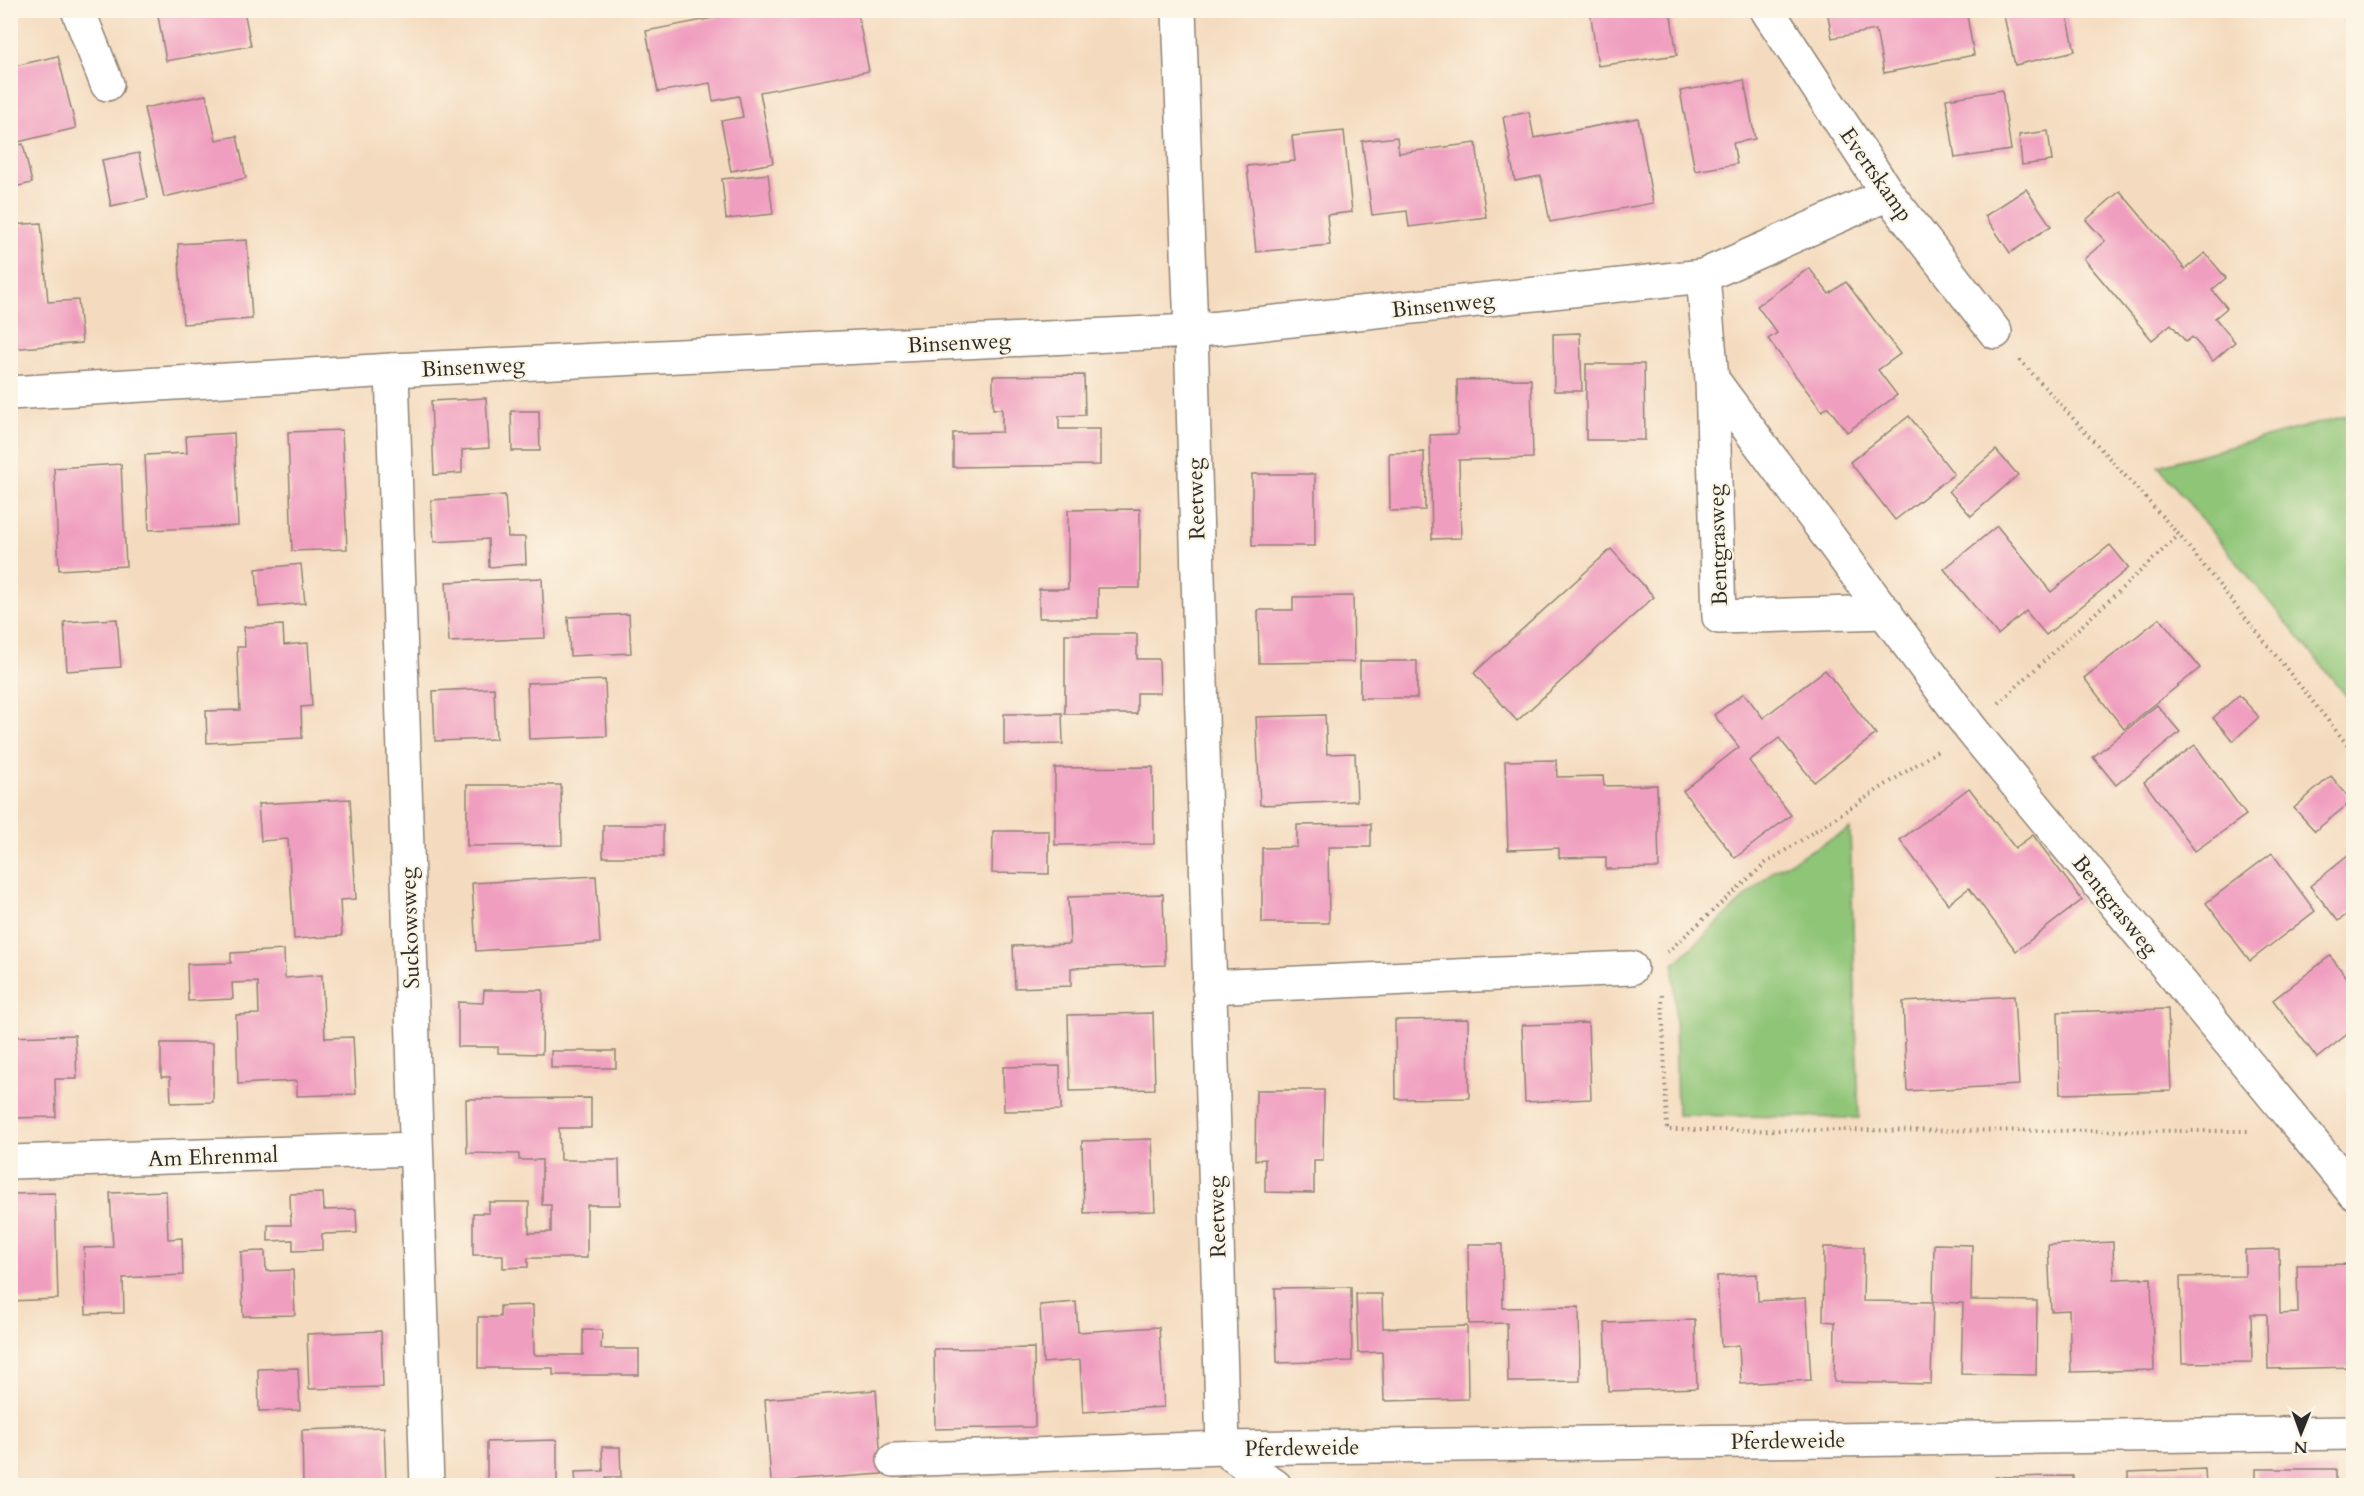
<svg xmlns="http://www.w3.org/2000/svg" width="2364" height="1496" viewBox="0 0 2364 1496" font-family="Cardo,serif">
  <rect width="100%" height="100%" fill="#fcf5e5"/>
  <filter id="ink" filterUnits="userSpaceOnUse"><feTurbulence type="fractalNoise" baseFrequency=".0167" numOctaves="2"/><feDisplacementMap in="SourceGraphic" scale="12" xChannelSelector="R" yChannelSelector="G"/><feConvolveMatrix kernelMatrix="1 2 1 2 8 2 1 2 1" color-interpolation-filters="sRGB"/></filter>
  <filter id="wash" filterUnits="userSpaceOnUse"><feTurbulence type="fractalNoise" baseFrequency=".008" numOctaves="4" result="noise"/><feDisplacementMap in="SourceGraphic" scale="24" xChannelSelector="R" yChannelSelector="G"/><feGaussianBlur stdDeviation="1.35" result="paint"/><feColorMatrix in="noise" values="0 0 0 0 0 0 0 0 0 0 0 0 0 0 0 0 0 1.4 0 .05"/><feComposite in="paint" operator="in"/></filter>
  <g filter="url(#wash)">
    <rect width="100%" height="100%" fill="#f4dbbf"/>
    <g fill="#8fc577" stroke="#5d7851" stroke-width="1.5">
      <polygon points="2353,414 2354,414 2353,704 2158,466"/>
      <polygon points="1850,829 1859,1118 1677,1115 1674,964 1773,871"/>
    </g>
    <g id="blocks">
      <g fill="#f09ebf">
        <polygon points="157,10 244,10 251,46 166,61"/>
        <polygon points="723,10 857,10 869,71 760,92 773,163 731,171 721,121 743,117 739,96 713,101 710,83 658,92 646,31 724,16"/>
        <polygon points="1590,10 1670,10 1677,55 1598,66"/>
        <polygon points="1827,10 1966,10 1974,55 1884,73 1876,30 1832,38"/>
        <polygon points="2030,10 2066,10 2075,51 2015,65 2004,16"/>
        <polygon points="58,56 76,128 10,144 10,67"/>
        <polygon points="1744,80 1755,139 1733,143 1737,164 1695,171 1680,91"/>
        <polygon points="2002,90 2011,150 1955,158 1946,99"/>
        <polygon points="206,95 216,140 237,136 246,178 164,197 144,108"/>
        <polygon points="1529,112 1534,138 1638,118 1653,203 1550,222 1541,176 1515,181 1503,117"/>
        <polygon points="1344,131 1352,212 1327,215 1330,245 1256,252 1247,166 1295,161 1292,136"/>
        <polygon points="2048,131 2052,161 2022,165 2019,135"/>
        <polygon points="1397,137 1399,153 1476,143 1486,217 1409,227 1407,211 1372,215 1362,141"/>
        <polygon points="23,144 32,183 10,188 10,146"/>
        <polygon points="139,153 148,198 111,206 102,160"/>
        <polygon points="768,174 773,214 726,219 722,179"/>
        <polygon points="2026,189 2051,226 2010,253 1985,216"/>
        <polygon points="2120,191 2185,269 2205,253 2226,278 2212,290 2227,308 2215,318 2235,342 2213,361 2192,337 2186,342 2171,324 2152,340 2084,259 2105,241 2086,220"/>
        <polygon points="41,223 48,302 78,300 82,343 10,349 10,225"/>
        <polygon points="247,240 252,319 183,324 178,244"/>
        <polygon points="1809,268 1829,294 1846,282 1900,354 1878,370 1897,395 1847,432 1828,407 1822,411 1768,339 1777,333 1757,306"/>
        <polygon points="1580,333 1582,391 1554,391 1553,334"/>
        <polygon points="1586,364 1644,364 1645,440 1586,440"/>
        <polygon points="1084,375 1085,415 1059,416 1059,429 1100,429 1100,465 953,467 953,433 1002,432 1002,409 993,409 993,376"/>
        <polygon points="1531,379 1533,458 1459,460 1461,538 1432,539 1430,435 1458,434 1457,380"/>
        <polygon points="486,398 489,448 462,450 462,473 434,475 431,401"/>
        <polygon points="511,411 539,411 540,451 512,451"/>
        <polygon points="1909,416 1954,474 1895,520 1850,462"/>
        <polygon points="342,430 347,549 292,551 288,432"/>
        <polygon points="234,433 238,526 149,530 145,455 187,453 186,436"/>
        <polygon points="1996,450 2018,475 1971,516 1949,491"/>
        <polygon points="1424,452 1425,510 1390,511 1389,453"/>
        <polygon points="121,464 126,566 59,570 54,468"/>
        <rect x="1252" y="474" width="63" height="72"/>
        <polygon points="505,495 508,537 525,537 526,564 489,567 488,539 434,542 431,500"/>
        <polygon points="1140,509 1140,588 1098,588 1098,618 1039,618 1039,589 1068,589 1068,510"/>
        <polygon points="1997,526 2051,592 2110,545 2129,568 2046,635 2026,611 1998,635 1944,569"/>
        <polygon points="1611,549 1654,597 1517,721 1474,673"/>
        <polygon points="301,564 305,603 259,607 256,569"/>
        <polygon points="542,578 545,638 449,642 446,582"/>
        <polygon points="1353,596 1354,662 1259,663 1258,610 1293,610 1293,597"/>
        <polygon points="629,614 631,653 570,656 568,617"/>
        <polygon points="2160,618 2200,668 2124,729 2084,678"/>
        <polygon points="117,619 121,667 67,671 64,622"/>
        <polygon points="283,625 284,645 308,643 312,706 301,707 302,738 207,743 206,711 240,710 237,647 245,647 244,627"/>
        <polygon points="1065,634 1137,634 1137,659 1159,659 1160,693 1137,693 1137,714 1065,714"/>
        <rect x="1360" y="661" width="57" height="37"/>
        <polygon points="1825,670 1876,734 1814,782 1779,738 1749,761 1791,815 1735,858 1683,791 1739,747 1714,715 1744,693 1763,718"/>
        <polygon points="605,680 607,736 529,739 527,683"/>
        <polygon points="494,688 496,739 435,741 433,691"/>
        <polygon points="2239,695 2259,717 2233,741 2213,718"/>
        <polygon points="2157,705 2180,732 2116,785 2093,757"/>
        <polygon points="1062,713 1063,744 1004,745 1004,714"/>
        <polygon points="1325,715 1327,754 1355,753 1357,801 1260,805 1256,717"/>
        <polygon points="2195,745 2246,815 2195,851 2144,782"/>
        <polygon points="1556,760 1557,777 1603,776 1604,786 1657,785 1659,868 1606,869 1606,857 1559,858 1559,848 1508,850 1505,761"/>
        <polygon points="1153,767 1154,844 1055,845 1055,768"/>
        <polygon points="2331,776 2352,801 2315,831 2294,808"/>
        <polygon points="467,785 561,785 562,845 467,846"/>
        <polygon points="1969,788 2015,848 2033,835 2082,900 2016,951 1969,888 1948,904 1900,840"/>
        <polygon points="350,799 356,899 340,900 342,936 294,939 288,839 261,841 258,804"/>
        <polygon points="1371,824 1371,847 1328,847 1329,923 1262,923 1262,848 1297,847 1297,825"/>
        <rect x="603" y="825" width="60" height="32"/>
        <polygon points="993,831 1049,831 1049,874 992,873"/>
        <polygon points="2354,851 2354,909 2338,921 2310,886"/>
        <polygon points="2272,853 2315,911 2250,961 2206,903"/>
        <polygon points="596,876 600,943 476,951 472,883"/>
        <polygon points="1163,894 1165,965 1071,968 1071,986 1015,988 1013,946 1070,944 1068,897"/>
        <polygon points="284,950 285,978 322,975 325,1038 353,1037 356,1094 297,1096 297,1081 238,1084 236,1015 259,1014 258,982 232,983 233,999 188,1001 187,964 231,963 231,953"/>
        <polygon points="2330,956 2354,986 2354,1029 2317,1058 2273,1000"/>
        <polygon points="484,990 543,990 542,1054 498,1053 498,1047 458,1047 458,1002 483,1003"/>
        <polygon points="2014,996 2019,1085 1907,1091 1903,1002"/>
        <polygon points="2168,1009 2171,1091 2060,1094 2058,1012"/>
        <polygon points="1153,1013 1155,1089 1070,1091 1068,1015"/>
        <polygon points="1468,1019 1469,1098 1396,1099 1395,1020"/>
        <polygon points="1588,1023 1591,1099 1525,1102 1522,1025"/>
        <polygon points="75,1035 77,1079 55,1079 56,1117 10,1118 10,1037"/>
        <polygon points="161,1043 213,1043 213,1102 171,1103 170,1077 161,1077"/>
        <rect x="551" y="1051" width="65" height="17"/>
        <polygon points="1060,1066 1061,1110 1004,1111 1003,1067"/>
        <polygon points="1256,1090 1324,1090 1323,1160 1314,1160 1314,1193 1265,1192 1265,1159 1255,1160"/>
        <polygon points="591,1098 591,1128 559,1128 560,1160 619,1160 620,1205 587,1205 587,1258 528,1258 528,1267 503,1268 503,1255 473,1255 473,1213 489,1213 489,1202 529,1202 529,1233 551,1232 551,1205 542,1205 542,1160 519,1160 519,1154 467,1153 466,1099"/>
        <polygon points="1152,1139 1155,1211 1084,1213 1082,1141"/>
        <polygon points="166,1191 168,1239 182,1238 183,1275 123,1278 124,1313 86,1314 84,1248 113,1247 110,1193"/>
        <polygon points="55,1193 58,1299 10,1301 10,1194"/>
        <polygon points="323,1193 324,1210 356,1209 357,1233 322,1234 322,1250 293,1251 293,1240 268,1241 268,1225 291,1225 290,1194"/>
        <polygon points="2113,1242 2114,1279 2151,1278 2154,1370 2071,1372 2069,1310 2051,1311 2048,1245"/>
        <polygon points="1468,1244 1502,1244 1503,1308 1579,1307 1580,1381 1508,1382 1507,1323 1469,1324"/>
        <polygon points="1934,1244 1972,1245 1971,1300 2037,1301 2036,1375 1961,1374 1963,1303 1933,1302"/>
        <polygon points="1824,1247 1864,1247 1863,1301 1933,1302 1931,1384 1834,1382 1835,1322 1823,1321"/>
        <polygon points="2279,1249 2280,1314 2298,1313 2297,1265 2354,1264 2354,1367 2268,1369 2267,1314 2251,1314 2252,1362 2182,1363 2180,1277 2245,1276 2245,1250"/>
        <polygon points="265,1251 266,1271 293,1270 295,1315 243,1316 241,1252"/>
        <polygon points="1757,1274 1758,1301 1806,1298 1811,1380 1741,1384 1739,1345 1721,1347 1717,1276"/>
        <polygon points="1351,1287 1352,1361 1277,1363 1275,1288"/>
        <polygon points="1356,1294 1382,1294 1383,1328 1467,1326 1468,1399 1384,1401 1382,1352 1358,1353"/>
        <polygon points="1076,1302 1078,1332 1159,1327 1164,1407 1083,1412 1080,1360 1043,1363 1040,1305"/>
        <polygon points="533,1305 534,1355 583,1355 583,1330 602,1330 601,1349 639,1349 639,1375 553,1375 553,1368 478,1368 478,1317 500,1317 500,1306"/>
        <polygon points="1695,1320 1697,1388 1608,1391 1605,1323"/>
        <polygon points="381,1331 383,1387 309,1389 307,1334"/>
        <polygon points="1034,1348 1035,1427 935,1429 934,1349"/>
        <polygon points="298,1368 300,1410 259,1411 258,1369"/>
        <polygon points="876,1390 882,1474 771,1482 765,1399"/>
        <polygon points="384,1427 386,1486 303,1486 302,1430"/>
        <polygon points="557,1440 557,1486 487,1486 487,1442"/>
        <polygon points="602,1447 620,1447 621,1477 606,1477 607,1486 576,1486 575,1472 603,1471"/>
        <polygon points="2205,1469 2206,1486 2128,1486 2128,1472"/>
        <rect x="2256" y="1469" width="80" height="17"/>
        <polygon points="2073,1476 2073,1486 1995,1486 1995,1477"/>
      </g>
    </g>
  </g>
  <g filter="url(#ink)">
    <use href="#blocks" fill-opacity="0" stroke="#908375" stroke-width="1.5"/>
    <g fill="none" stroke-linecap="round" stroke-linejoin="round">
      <defs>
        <g id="minor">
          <polyline points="78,10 107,84"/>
          <polyline points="1179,10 1191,331 1223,1448 1275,1486"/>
          <polyline points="1767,10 1888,194 1995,332"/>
          <polyline points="1703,276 1712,379 1971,729 2354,1193"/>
          <polyline points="392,370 427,1486"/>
          <polyline points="1712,379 1719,617 1886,612"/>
          <polyline points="10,393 392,370 1191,331 1703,276 1888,194"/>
          <polyline points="1209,987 1631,968"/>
          <polyline points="10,1162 416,1149"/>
          <polyline points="894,1460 1223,1448 2354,1433"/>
        </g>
      </defs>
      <use href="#minor" stroke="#908375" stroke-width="36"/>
      <g stroke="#908375" stroke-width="4" stroke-dasharray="1.5 4.5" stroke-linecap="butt">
        <polyline points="2020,360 2179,535 2354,753"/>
        <polyline points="1999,703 2179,535"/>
        <polyline points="1667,952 1766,863 1939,750"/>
        <polyline points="1662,995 1667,1130 2251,1131"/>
      </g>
      <use href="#minor" stroke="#fff" stroke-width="33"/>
    </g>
  </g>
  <g text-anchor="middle" stroke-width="4.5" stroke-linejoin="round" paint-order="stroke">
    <g font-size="22" fill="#2b2b2b" stroke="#fcf5e5">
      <text transform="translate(1877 174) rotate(55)" y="8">Evertskamp</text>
      <text transform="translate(1443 304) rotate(-6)" y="8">Binsenweg</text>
      <text transform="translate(959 342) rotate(-3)" y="8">Binsenweg</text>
      <text transform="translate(473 366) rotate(-3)" y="8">Binsenweg</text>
      <text transform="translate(1195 499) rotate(-92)" y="8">Reetweg</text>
      <text transform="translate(1717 545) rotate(-92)" y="8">Bentgrasweg</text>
      <text transform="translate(2116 905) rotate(51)" y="8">Bentgrasweg</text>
      <text transform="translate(409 928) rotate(-92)" y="8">Suckowsweg</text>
      <text transform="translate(213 1156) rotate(-2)" y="8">Am Ehrenmal</text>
      <text transform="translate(1216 1217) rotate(-92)" y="8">Reetweg</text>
      <text transform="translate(1788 1440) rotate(-1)" y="8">Pferdeweide</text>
      <text transform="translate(1302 1447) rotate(-1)" y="8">Pferdeweide</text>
    </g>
  </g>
  <rect width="2364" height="1496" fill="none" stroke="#fcf5e5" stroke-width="36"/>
  <g transform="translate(2301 1433) rotate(181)" stroke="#fcf5e5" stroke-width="4.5" paint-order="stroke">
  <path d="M0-4.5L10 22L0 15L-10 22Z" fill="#2b2b2b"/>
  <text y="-9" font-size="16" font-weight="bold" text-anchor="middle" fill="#2b2b2b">N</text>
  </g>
</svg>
